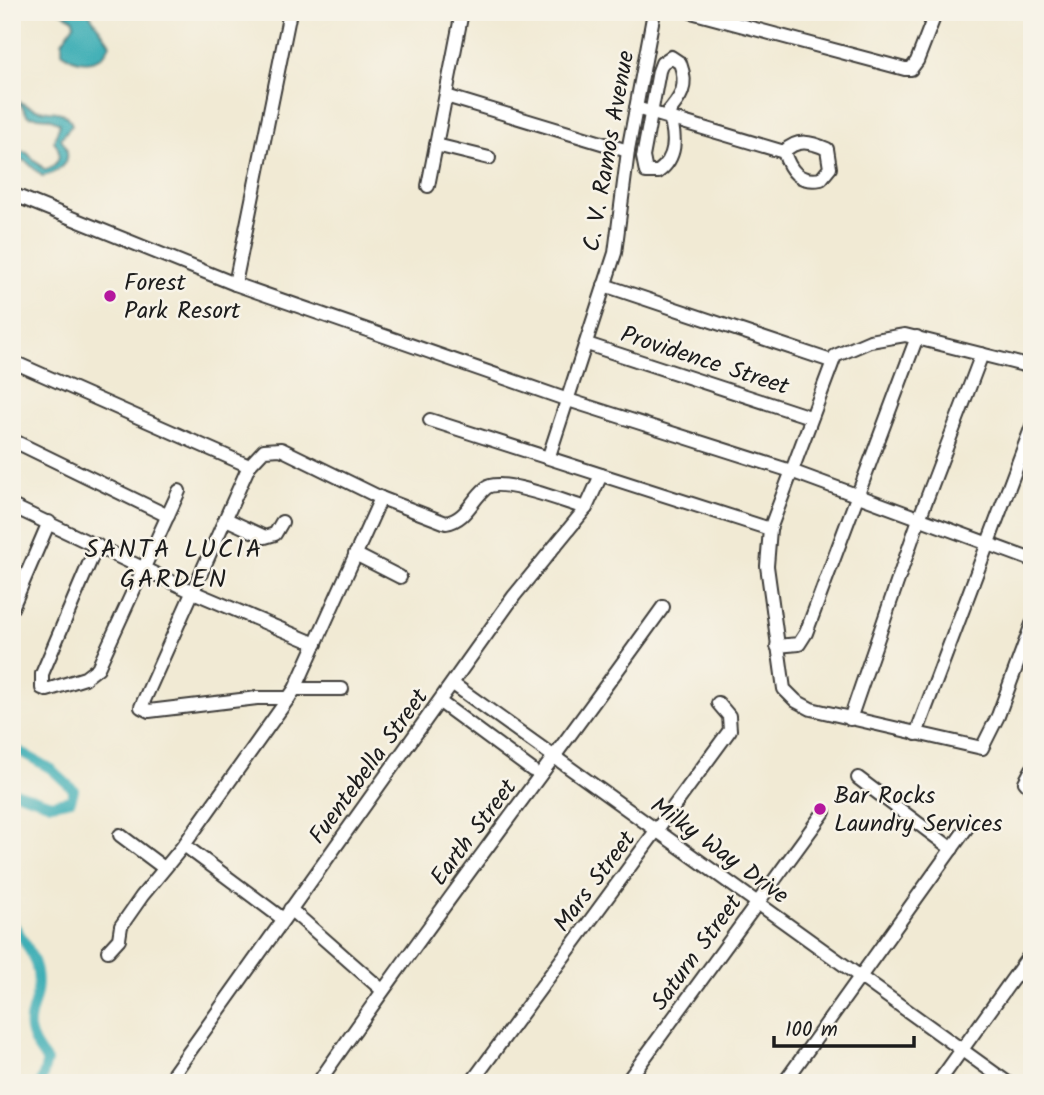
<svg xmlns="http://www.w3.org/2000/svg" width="1044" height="1095" viewBox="0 0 1044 1095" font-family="Kalam,sans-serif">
  <rect width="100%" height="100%" fill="#f7f3e8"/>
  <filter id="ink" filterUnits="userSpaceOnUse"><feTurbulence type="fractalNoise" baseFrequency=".0143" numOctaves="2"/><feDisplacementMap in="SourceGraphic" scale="14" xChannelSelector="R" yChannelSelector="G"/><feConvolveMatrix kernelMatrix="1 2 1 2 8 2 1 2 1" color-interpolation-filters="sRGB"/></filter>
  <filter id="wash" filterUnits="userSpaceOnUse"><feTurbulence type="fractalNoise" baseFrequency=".00686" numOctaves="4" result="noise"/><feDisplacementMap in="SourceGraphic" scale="28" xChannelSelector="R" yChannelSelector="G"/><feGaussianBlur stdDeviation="1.57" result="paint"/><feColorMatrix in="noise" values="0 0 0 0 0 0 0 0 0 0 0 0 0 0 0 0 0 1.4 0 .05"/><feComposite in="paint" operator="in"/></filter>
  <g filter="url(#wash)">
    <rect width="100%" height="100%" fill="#f1ead4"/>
    <g fill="#3daeb5" stroke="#2c6568" stroke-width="2">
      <path d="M 61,12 L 88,12 L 110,44 C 102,66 77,66 62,52 L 62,42 L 74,24 L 73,19 Z"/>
      <path d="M 12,99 C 20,101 26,106 33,108 C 47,114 66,106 72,125 L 61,138 C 62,141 65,144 66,147 C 72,164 55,174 42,176 L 27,162 L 12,156 L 12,149 L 27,153 L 45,170 C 60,165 63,153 54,141 L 60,123 L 49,118 L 28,116 L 20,104 L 12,103 Z"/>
    </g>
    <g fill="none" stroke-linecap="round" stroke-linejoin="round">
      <g stroke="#3daeb5" stroke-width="10">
        <polyline points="12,747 51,769 74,790 71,800 51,804 12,791"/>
        <path d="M 12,922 C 21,935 35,957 37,972 C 43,1012 11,1018 47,1061 L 41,1083"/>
      </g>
    </g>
  </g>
  <g filter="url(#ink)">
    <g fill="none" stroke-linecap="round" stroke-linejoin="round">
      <defs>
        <g id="minor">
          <polyline points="691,12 905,69 911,69 917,61 936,12"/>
          <polyline points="446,96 628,151"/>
          <path d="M 636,108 L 784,152 C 790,171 799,183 821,179 L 830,168 L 827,149 C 811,142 797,138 784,152"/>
          <path d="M 665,116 C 681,98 689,87 680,63 L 671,57 L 662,63 L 659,71 L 643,157 L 646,172 L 658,172 C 677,158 676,138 670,117"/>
          <polyline points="436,145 489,158"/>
          <polyline points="428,186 462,12"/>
          <polyline points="12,194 235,284 568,400 791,471 1032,560"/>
          <polyline points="235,284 290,12"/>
          <polyline points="604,285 831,361"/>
          <polyline points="587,344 810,417"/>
          <polyline points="18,364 249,466"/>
          <polyline points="1032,367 905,335 870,341 835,356 770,529 767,566 784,689 796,701 811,709 982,748 998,716 1032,624"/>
          <polyline points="430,420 770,529"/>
          <polyline points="12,440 168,516"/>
          <polyline points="549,456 615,253 628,151 654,12"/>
          <polyline points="12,506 193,592 316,644"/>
          <polyline points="226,519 265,537 275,534 282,522"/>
          <polyline points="97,545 42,674 42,688 47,690 85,678 98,668 179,491"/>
          <polyline points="355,554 400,577"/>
          <polyline points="12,608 49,522"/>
          <polyline points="777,646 799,644 806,633 917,337"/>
          <polyline points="453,684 1008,1083"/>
          <polyline points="295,689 342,689"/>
          <path d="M 289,698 L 257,698 L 149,711 L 141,707 L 249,466 L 264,450 L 281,449 L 381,498 L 446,523 C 467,519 471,500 486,488 C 501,476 567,503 586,508"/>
          <polyline points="440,702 532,770"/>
          <polyline points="850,719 919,519 982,354"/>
          <polyline points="916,734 1032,426"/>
          <polyline points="1032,769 1025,782 1032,790"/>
          <polyline points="858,778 952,849"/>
          <polyline points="120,835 164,868"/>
          <polyline points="184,845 283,919"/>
          <polyline points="290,909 382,990"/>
          <polyline points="108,951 119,939 121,926 142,896 184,845 295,689 381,498"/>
          <polyline points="167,1083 514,596 586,508 601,475"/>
          <path d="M 318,1083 C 429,922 549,766 663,607"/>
          <polyline points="471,1083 730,730 729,716 718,703"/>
          <polyline points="626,1083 824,812"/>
          <polyline points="784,1083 968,826"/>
          <polyline points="938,1083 1032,952"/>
        </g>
      </defs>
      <use href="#minor" stroke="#3c3b38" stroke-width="16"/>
      <use href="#minor" stroke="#fff" stroke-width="12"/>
    </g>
  </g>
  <g fill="#b5179e" stroke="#f7f3e8" stroke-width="2.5">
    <circle cx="110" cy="296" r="7"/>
    <circle cx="820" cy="809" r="7"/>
  </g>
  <g text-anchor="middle" stroke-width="5" stroke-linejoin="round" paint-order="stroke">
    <g font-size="24" fill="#1c1c1c" stroke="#f7f3e8">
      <text transform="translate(608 151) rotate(-80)" y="8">C. V. Ramos Avenue</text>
      <text transform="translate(705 360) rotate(18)" y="8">Providence Street</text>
      <text transform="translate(368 766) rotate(-54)" y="8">Fuentebella Street</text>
      <text transform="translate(473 832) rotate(-53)" y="8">Earth Street</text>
      <text transform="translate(720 850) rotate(36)" y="8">Milky Way Drive</text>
      <text transform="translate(594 881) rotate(-53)" y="8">Mars Street</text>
      <text transform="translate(696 952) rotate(-54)" y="8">Saturn Street</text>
    </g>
    <g font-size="24" fill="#1c1c1c" stroke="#f7f3e8" text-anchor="start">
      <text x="124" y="290">Forest<tspan x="124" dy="28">Park Resort</tspan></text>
      <text x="834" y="803">Bar Rocks<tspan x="834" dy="28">Laundry Services</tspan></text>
    </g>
    <g font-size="26" letter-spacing="2" fill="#1c1c1c" stroke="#f7f3e8">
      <text x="174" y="557">SANTA LUCIA<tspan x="174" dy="30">GARDEN</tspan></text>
    </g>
  </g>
  <rect width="1044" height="1095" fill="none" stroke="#f7f3e8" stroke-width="42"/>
  <path d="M774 1036v10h140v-10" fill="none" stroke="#1c1c1c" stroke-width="3.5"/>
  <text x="785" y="1036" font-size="21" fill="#1c1c1c" stroke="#f7f3e8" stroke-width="5" paint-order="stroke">100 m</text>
</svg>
